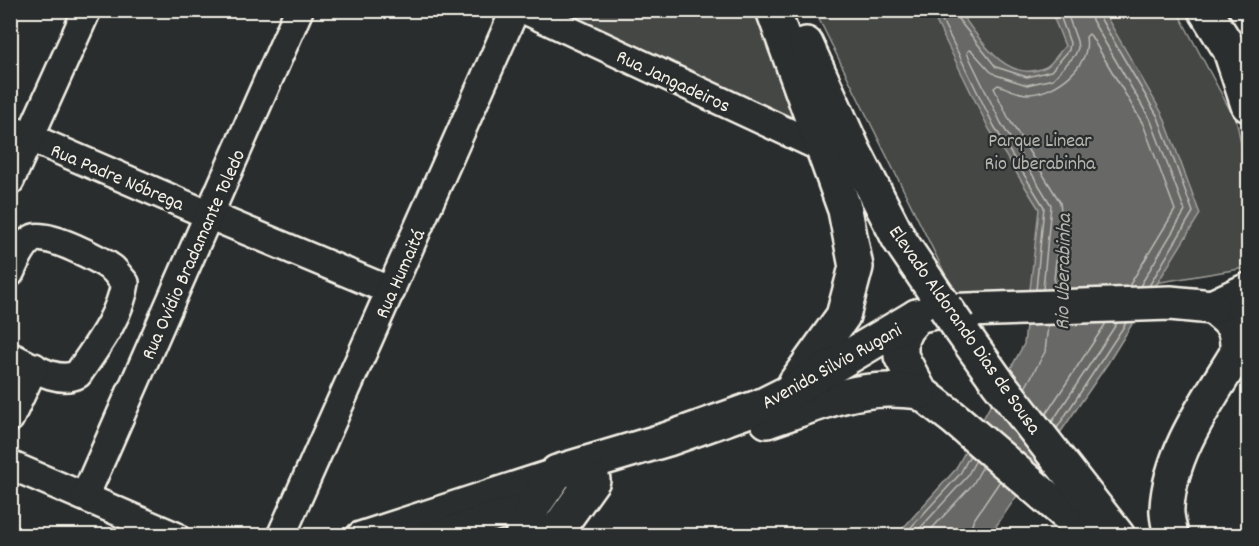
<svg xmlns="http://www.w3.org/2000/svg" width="1259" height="546" viewBox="0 0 1259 546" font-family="Dekko,sans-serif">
  <rect width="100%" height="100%" fill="#2a2d2e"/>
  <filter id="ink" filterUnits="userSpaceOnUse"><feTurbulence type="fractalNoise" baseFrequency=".0167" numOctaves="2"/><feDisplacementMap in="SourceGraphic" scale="12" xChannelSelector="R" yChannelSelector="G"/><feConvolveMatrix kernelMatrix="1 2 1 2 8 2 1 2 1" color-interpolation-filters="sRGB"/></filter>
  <g filter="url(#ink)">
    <g fill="#444645" stroke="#9c9c96" stroke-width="1.5">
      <polygon points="555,11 760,11 804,125"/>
      <polygon points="815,11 1177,11 1237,123 1248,179 1245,268 1131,287 955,294"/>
    </g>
    <path fill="#676866" stroke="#9f9f9a" stroke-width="1.5" d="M 931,11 L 963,11 L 962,15 C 981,41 1008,85 1046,67 C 1053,63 1059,52 1065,46 L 1051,11 L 1103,11 L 1163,115 L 1200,214 L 1108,363 L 990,535 L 896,536 L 955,470 L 1024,344 L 1039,209 L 989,129 Z"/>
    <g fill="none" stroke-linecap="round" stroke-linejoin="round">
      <g stroke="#bcbab4" stroke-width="1.5">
        <polyline points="937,10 994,126 1044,207 1036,290"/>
        <polyline points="957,10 958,19 996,67 1027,77 1051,71 1069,50 1070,43 1058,10"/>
        <polyline points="1090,10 1092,20 1151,121 1185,211 1140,286"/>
        <polyline points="1098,10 1099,16 1158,117 1193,212 1149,286"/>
        <polyline points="1043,289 1051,205 1001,123 967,53 969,50 972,51 990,71 996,75 1027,85 1053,79 1075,55 1078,48 1077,41 1066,10"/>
        <path d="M 1053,289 L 1061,211 L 1060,202 L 1009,119 L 994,88 L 998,85 C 1008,88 1019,95 1030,94 C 1057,92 1091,66 1086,37 L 1089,34 L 1091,36 L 1143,124 L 1175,210 L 1129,286"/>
        <polyline points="1025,388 1045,352 1048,325"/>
        <polyline points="1046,414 1106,323"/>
        <polyline points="1052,422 1117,323"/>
        <polyline points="1057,428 1126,323"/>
        <polyline points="903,536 960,474 970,455"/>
        <polyline points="913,536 966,478 976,460"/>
        <polyline points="925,536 973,484 983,466"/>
        <polyline points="969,536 973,521 1000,481"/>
      </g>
      <defs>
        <g id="minor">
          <polyline points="525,10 824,149"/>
          <polyline points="10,129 209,215 391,291"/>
          <polyline points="10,181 87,10"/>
          <path d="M 10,273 C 15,263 22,243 34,238 C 49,233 100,259 113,269 C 117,273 121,279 125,283 C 120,317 96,347 78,374 C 57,385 30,365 10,356"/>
          <polyline points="10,418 34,367"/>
          <polyline points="10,465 175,536"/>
          <polyline points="85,496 299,10"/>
          <polyline points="281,536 515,10"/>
          <polyline points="360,536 557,472"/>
          <polyline points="431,536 534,505"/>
        </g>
        <g id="major">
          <polyline points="773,10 845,210 856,267 843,316 795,383"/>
          <polyline points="1205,10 1230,50 1248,105"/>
          <polyline points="806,44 854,151 899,239 945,307"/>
          <path d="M 1212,307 C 1232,322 1238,327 1237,353"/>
          <polyline points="1212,307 1248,290"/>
          <polyline points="917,316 906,329 901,340 901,356 920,392 955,419 1092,536"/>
          <polyline points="958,326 997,381 1118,536"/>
          <path d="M 767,421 C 807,408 848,389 891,390 C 900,390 910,391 920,392"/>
          <polyline points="522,536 534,505 557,472 668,439 761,406 789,392 917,316 940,311 1170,303 1212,307"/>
          <polyline points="553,536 593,480"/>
          <path d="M 1171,536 C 1170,527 1166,517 1167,508 C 1170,451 1209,400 1237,353"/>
        </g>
      </defs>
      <use href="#minor" stroke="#f4f1e8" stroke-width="32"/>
      <use href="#major" stroke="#f4f1e8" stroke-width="38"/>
      <use href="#minor" stroke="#2a2d2e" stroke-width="27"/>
      <use href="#major" stroke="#2a2d2e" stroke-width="33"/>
      <defs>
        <polyline id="major-bridge" points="945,307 958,326"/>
      </defs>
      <use href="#major-bridge" stroke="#f4f1e8" stroke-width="38" stroke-linecap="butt"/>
      <use href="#major-bridge" stroke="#2a2d2e" stroke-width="33"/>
    </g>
  </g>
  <g text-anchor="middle" stroke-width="4.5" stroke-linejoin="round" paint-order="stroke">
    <g font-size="20" fill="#f4f1e8" stroke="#2a2d2e">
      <text transform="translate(674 80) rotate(25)" y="7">Rua Jangadeiros</text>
      <text transform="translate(118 176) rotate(23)" y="7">Rua Padre Nóbrega</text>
      <text transform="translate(192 254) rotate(-66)" y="7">Rua Ovídio Bradamante Toledo</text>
      <text transform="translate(399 273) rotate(-66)" y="7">Rua Humaitá</text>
      <text transform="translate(966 329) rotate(55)" y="7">Elevado Aldorando Dias de Sousa</text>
      <text transform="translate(831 365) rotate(-29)" y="7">Avenida Silvio Rugani</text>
    </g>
    <g font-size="20" fill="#b6b5af" stroke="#2a2d2e">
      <text x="1040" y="146">Parque Linear<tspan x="1040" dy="23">Rio Uberabinha</tspan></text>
    </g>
    <g font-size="21" font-style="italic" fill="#b5b3ae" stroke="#2a2d2e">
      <text transform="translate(1062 272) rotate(-89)" y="7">Rio Uberabinha</text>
    </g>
  </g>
  <rect width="1259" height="546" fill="none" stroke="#2a2d2e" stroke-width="36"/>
  <rect x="18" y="18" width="1223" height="510" fill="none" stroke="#f4f1e8" stroke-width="2" filter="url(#ink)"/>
</svg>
